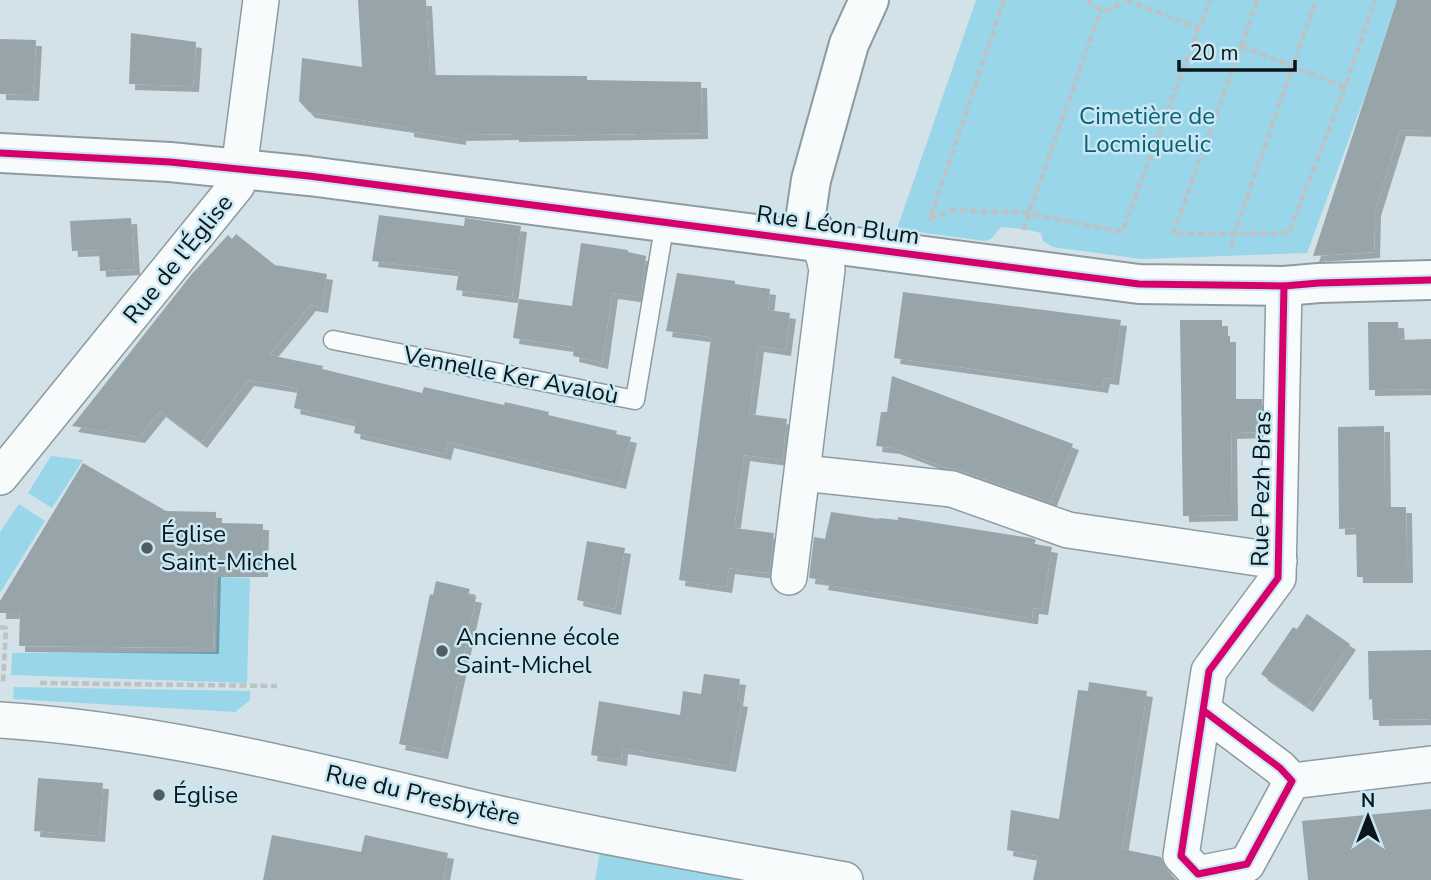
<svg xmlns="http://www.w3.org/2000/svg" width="1431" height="880" viewBox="0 0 1431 880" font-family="'Nunito Sans',sans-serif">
  <defs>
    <filter id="shadow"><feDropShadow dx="6" dy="6" stdDeviation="0" flood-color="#0004"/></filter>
  </defs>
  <rect width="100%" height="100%" fill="#d2e2e8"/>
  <g fill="#9ad6e9">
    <polygon points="976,0 1397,0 1366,93 1307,253 1141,259 1053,247 1043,241 1041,233 1023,229 1001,227 991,239 985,241 897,229"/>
    <polygon points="51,456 83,460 52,508 28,493"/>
    <polygon points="19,504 45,521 0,593 0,532"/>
    <polygon points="218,577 250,578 247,683 11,675 12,653 216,652"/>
    <polygon points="14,687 250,691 250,700 235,712 13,699"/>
    <polygon points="600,851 781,880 595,880"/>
  </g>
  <g fill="#97a4a9" filter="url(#shadow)">
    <polygon points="358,0 426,0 430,75 587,76 587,80 701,82 702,133 513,136 513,134 460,135 460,139 408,131 408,127 309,112 299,101 302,58 362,67"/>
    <polygon points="1397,0 1431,0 1431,131 1400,130 1375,210 1374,252 1313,256"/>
    <polygon points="131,33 196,42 193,86 129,84"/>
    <polygon points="0,39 36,40 33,95 0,94"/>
    <polygon points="379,215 464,226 465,218 521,226 512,297 456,290 459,271 372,261"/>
    <polygon points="131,218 134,269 100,271 99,250 72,251 70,221"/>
    <polygon points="236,234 275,265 327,274 322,307 310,305 269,355 323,366 322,369 422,393 424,387 504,405 505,402 549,412 548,415 617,431 616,434 631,437 620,483 448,442 445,454 354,433 356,422 294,408 298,388 248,380 201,442 160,411 139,437 72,426 191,275 228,235 232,239"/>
    <polygon points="581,243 628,250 628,252 646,256 641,297 612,293 602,363 573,356 574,347 513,338 519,299 572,306"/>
    <polygon points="677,273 735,281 735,284 770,289 768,310 790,313 785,350 758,346 749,414 787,419 782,460 744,455 734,528 774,533 769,573 729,568 726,587 679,580 711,337 666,331"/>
    <polygon points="903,292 1121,320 1113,379 1104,378 1102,387 894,358"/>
    <polygon points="1180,320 1222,320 1222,336 1230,336 1230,399 1262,399 1261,432 1231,433 1232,515 1183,516"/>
    <polygon points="1368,322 1398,322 1399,340 1431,339 1431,389 1369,390"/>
    <polygon points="892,376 1073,444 1050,502 959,470 947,468 894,448 876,446 881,412 887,412"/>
    <polygon points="1384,426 1385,507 1406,507 1407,577 1357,577 1356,528 1339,529 1338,427"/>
    <polygon points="83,463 166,511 216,512 216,523 263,524 262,571 215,571 213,648 19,646 20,613 0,613 0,601"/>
    <polygon points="831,512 879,519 879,518 898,520 898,517 1031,538 1036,540 1034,544 1052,547 1042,609 1033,608 1032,618 1029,618 822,584 823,580 809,578 814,537 825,539"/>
    <polygon points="587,541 625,548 615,609 577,600"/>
    <polygon points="436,581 470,589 468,595 476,597 442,753 399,744 430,594 433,595"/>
    <polygon points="1307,614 1350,644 1307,706 1261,674 1293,627 1297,629"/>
    <polygon points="1431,650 1431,719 1373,720 1372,699 1369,700 1368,651"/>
    <polygon points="704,674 740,679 737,700 742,701 730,766 622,748 621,760 591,755 599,701 680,715 683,691 701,694"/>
    <polygon points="1089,682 1147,691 1122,849 1161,857 1166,869 1176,880 1033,880 1038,856 1007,850 1011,810 1059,819 1078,690 1088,691"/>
    <polygon points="38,778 103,783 99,836 34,831"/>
    <polygon points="1431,809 1431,880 1308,880 1302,821"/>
    <polygon points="272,835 361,852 365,835 448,853 443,880 263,880"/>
  </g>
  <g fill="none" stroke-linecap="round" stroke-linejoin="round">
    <defs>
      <polyline id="service" points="333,340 635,400 665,222"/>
      <g id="minor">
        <polyline points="803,473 952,489 1068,530 1279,561"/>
        <polyline points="0,477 237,185 261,0"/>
        <polyline points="789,577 827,269 820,242"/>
        <polyline points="1204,711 1280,768 1292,781 1247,864 1198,874 1181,856 1209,671 1278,578 1284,286"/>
        <path d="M 0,720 C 169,731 331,775 496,813 C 611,839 728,859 845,880"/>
        <polyline points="1292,781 1431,764"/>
      </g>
      <g id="tertiary">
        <polyline points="0,153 170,162 309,176 1139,284 1284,286 1319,283 1431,280"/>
        <polyline points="820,242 806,214 811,180 849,44 869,0"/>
      </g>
    </defs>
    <use href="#service" stroke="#8e9b9f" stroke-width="21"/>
    <use href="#minor" stroke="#8e9b9f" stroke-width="38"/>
    <use href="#tertiary" stroke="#8e9b9f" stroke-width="42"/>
    <g stroke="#bdc2c5" stroke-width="4.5" stroke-dasharray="7 3.5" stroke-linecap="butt">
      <polyline points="1004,0 930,219 952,210 1027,213 1122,232 1199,28"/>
      <path d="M 1087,0 C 1098,13 1112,14 1122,0"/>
      <polyline points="1126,0 1199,28 1210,0"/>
      <polyline points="1241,46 1257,0"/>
      <polyline points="1345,87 1241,46 1173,234 1289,233 1345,87 1375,0"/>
      <polyline points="1023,230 1101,10"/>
      <polyline points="1232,248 1234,234 1316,0"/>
      <polyline points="0,627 6,628 3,683"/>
      <polyline points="40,683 277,686"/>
    </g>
    <use href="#service" stroke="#f8fbfc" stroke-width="18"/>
    <use href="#minor" stroke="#f8fbfc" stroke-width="35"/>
    <use href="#tertiary" stroke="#f8fbfc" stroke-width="38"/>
    <defs>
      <g id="cycleway">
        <polyline points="0,153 170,162 309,176 1139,284 1284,286 1319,283 1431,280"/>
        <polyline points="1204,711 1280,768 1292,781 1247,864 1198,874 1181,856 1209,671 1278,578 1284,286"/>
      </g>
    </defs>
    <use href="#cycleway" stroke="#c8e7f2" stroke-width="11"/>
    <use href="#cycleway" stroke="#d6006c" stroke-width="7"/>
  </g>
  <g fill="#4f5d61" stroke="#c8e7f2" stroke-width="2.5">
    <circle cx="147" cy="548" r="7"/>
    <circle cx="442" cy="651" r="7"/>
    <circle cx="159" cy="795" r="7"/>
  </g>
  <g text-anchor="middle" stroke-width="5" stroke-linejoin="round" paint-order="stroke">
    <g font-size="24" fill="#096176" stroke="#c8e7f2">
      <text x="1147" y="124">Cimetière de<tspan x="1147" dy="28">Locmiquelic</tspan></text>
    </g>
    <g font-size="24" fill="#091518" stroke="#c8e7f2">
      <text transform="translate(838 225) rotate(8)" y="8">Rue Léon Blum</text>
      <text transform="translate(178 259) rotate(-51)" y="8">Rue de l'Église</text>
      <text transform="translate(511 375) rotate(11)" y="8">Vennelle Ker Avaloù</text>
      <text transform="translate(1261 489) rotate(-89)" y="8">Rue Pezh Bras</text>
      <text transform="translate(423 795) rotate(13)" y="8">Rue du Presbytère</text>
    </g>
    <g font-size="24" fill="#091518" stroke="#c8e7f2" text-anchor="start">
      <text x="161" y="542">Église<tspan x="161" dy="28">Saint-Michel</tspan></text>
      <text x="456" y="645">Ancienne école<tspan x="456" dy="28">Saint-Michel</tspan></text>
      <text x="173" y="803">Église</text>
    </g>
  </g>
  <g transform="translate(1368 817)" stroke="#c8e7f2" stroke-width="5" paint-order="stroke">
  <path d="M0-5L12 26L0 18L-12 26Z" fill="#091518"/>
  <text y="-10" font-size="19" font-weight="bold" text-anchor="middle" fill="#091518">N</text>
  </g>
  <path d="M1179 60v10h116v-10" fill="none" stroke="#091518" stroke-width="3.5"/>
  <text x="1190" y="60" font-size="21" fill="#091518" stroke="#c8e7f2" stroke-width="5" paint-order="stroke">20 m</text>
</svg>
